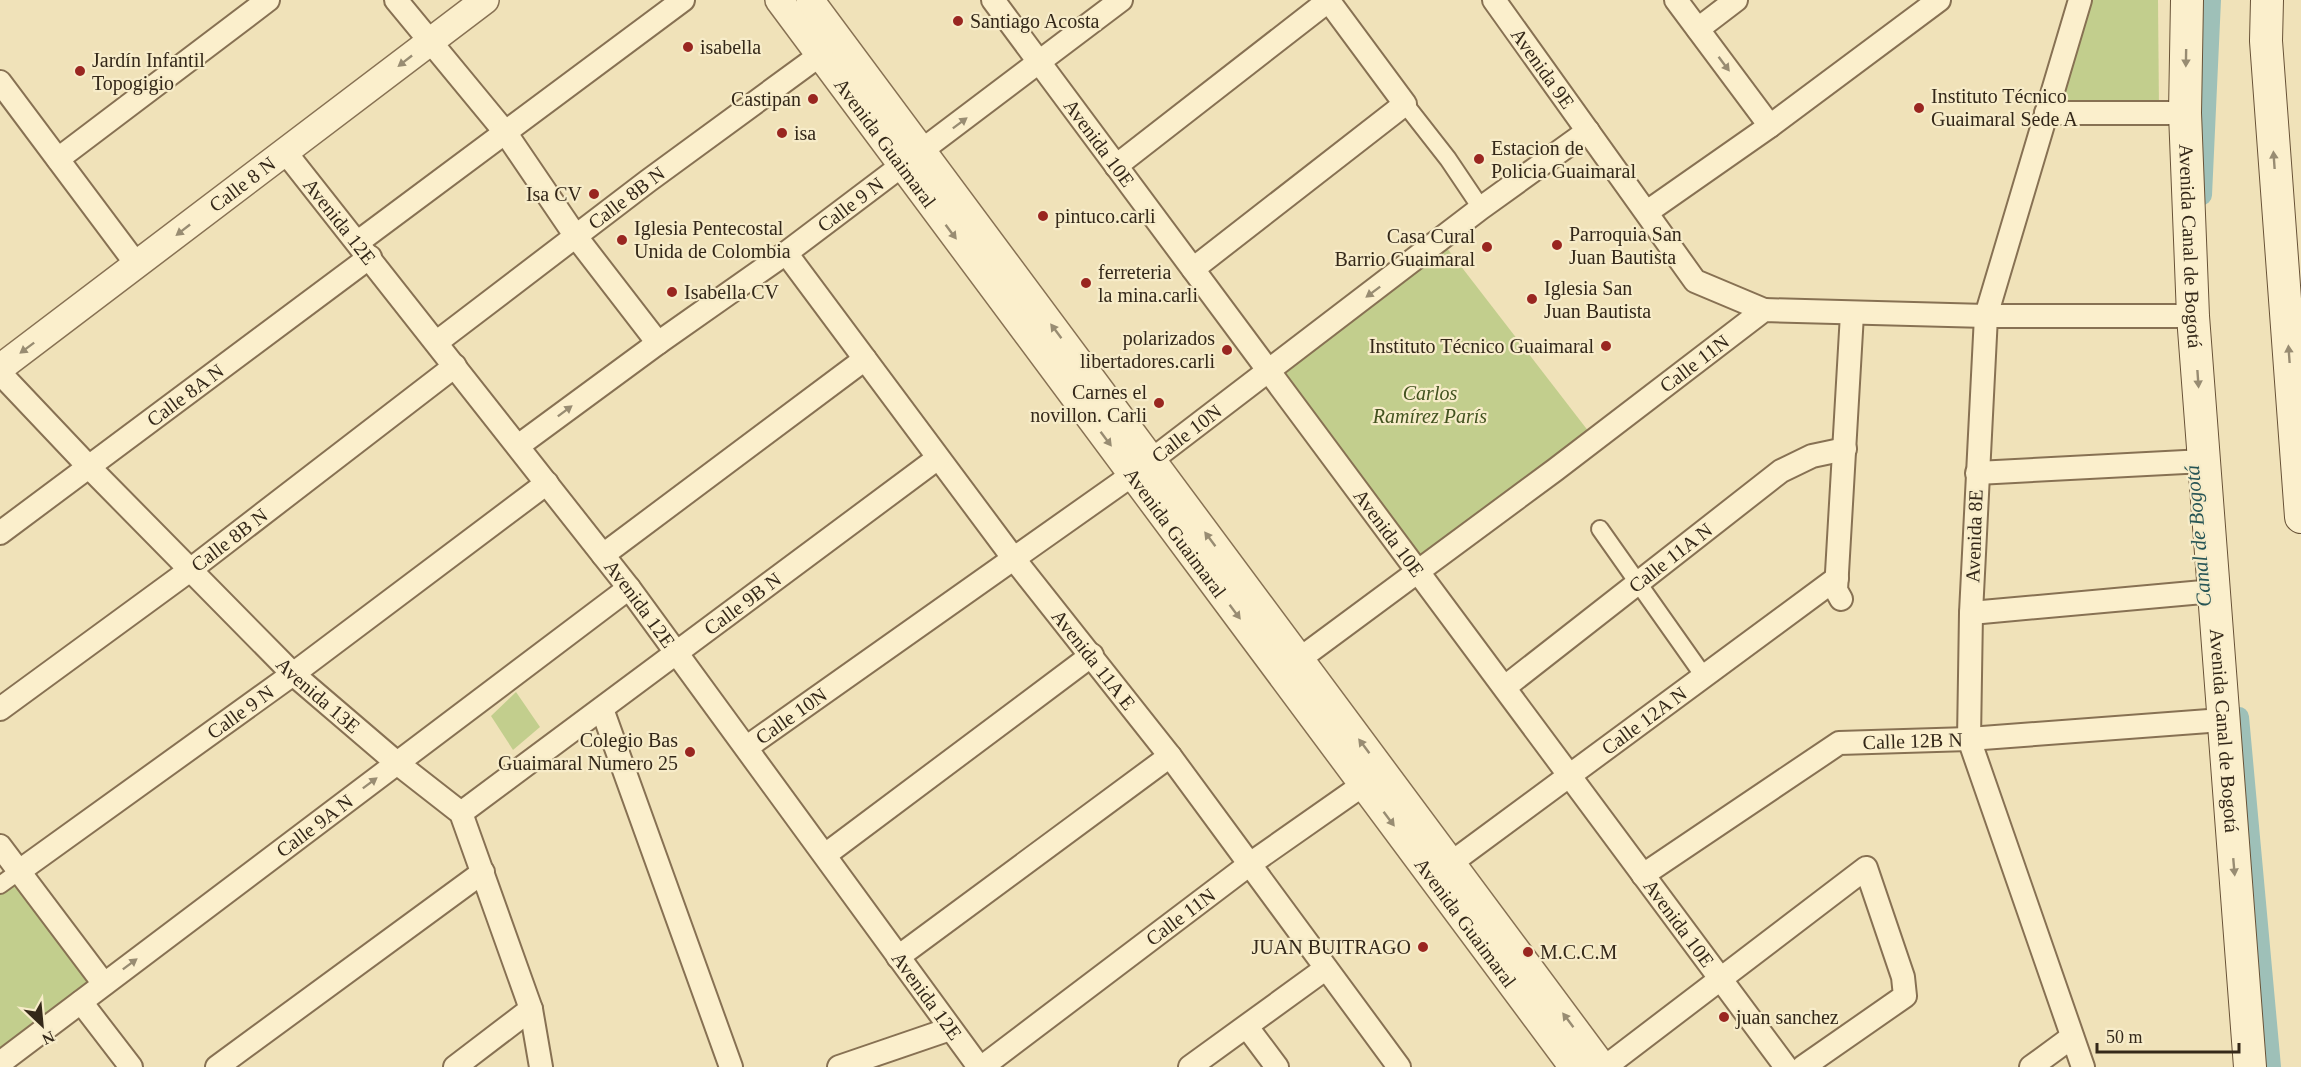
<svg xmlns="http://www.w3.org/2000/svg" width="2301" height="1067" viewBox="0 0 2301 1067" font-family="'Times New Roman',serif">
  <rect width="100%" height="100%" fill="#f0e2b9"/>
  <g fill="#c2ce8d">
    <polygon points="2087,0 2158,0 2159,110 2057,108"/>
    <polygon points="1443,243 1589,432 1417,565 1271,376"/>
    <polygon points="516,692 540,727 513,750 491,716"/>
    <polygon points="19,881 95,983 0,1054 0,895"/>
  </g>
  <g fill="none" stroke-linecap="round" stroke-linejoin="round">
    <g stroke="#9ec0b8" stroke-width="20">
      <polyline points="2202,195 2211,0"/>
      <polyline points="2239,717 2271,1067"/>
    </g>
    <defs>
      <g id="pedestrian">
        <polyline points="1405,104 1448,159 1481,208"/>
        <polyline points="1600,529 1703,675"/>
        <polyline points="0,885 18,872"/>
      </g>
      <g id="minor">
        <polyline points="396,0 505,132 577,238 658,343"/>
        <path id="s1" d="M 993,0 L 1786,1067"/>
        <path id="s2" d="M 1494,0 L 1695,281 L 1764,310"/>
        <polyline points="1676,0 1770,126"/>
        <polyline points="2080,0 1986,316 1971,613 1969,739 2083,1067"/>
        <polyline points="1698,29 1736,0"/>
        <polyline points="0,82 137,265"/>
        <polyline points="2046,113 2185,113"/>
        <path id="s3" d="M 286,153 L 629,588 L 979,1067"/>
        <polyline points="58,159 268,0"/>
        <polyline points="1116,166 1328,1"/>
        <polyline points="1647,212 1770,126 1939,0"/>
        <polyline points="358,242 683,0"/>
        <path id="s4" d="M 786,253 L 1014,559 L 1170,756 L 1399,1067"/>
        <polyline points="1193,269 1405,104 1328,0"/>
        <path id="s5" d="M 437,342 L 648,181 L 820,55"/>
        <path id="s6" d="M 0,373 L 89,467 L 293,674 L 397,763 L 461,813 L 531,1009 L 541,1067"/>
        <path id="s7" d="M 518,446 L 658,343 L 786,253 L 1121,0"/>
        <polyline points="1977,473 2204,461"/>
        <path id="s8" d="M 0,533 L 370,257"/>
        <polyline points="603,555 865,359"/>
        <polyline points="1841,599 1836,590 1852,314"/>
        <polyline points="1971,613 2214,591"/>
        <path id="s9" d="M 1286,669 L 1555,470 L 1764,310 L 1986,316 L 2193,316"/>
        <path id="s10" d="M 1505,687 L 1781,471 L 1812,456 L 1845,449"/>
        <path id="s11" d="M 0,709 L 190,570 L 455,366"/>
        <polyline points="602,709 731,1067"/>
        <path id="s12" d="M 747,747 L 1132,475 L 1481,208 L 1588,131"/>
        <path id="s13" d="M 461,813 L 938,458"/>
        <polyline points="0,846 104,984"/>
        <polyline points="825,855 1092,655"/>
        <path id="s14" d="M 1451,863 L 1837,578"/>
        <path id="s15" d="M 18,872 L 293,674 L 547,483"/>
        <path id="s16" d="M 1643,875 L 1839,743 L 1969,739 L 2222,720"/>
        <polyline points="898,957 1170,756"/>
        <polyline points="81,1002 131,1067"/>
        <polyline points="1247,1027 1277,1067"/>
        <path id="s17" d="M 0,1063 L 629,588"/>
        <polyline points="217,1067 483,872"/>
        <polyline points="455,1067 531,1009"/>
        <polyline points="839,1067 950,1029"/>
        <path id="s18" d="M 982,1067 L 1250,864 L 1377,775"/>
        <polyline points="1190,1067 1325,969"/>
        <polyline points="1605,1067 1866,868 1903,977 1905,996 1803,1067"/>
        <polyline points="2031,1067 2072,1037"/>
      </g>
      <g id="tertiary">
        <path id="s19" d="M 779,0 L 1573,1067"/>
        <polyline points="810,0 1603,1067"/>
        <path id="s20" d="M 0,368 L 485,0"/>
      </g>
      <g id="secondary">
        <path id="s21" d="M 2187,0 L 2185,113 L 2193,316 L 2250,1067"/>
        <polyline points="2267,0 2266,41 2301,517"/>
      </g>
    </defs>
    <use href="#pedestrian" stroke="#877153" stroke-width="20"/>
    <use href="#minor" stroke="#877153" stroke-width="26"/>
    <use href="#tertiary" stroke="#877153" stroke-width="30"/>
    <use href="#secondary" stroke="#685237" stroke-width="34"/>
    <use href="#pedestrian" stroke="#fbefcc" stroke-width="16"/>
    <use href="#minor" stroke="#fbefcc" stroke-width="22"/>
    <use href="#tertiary" stroke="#fbefcc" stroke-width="27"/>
    <use href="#secondary" stroke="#fbefcc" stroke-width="32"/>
  </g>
  <defs><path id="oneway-solid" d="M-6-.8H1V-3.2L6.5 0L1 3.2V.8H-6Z" transform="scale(1.5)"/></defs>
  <g fill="#988c72">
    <use href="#oneway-solid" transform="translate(2186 58) rotate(91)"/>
    <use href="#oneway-solid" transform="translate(405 61) rotate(142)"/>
    <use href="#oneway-solid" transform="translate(1724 64) rotate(53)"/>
    <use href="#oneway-solid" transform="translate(960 123) rotate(-37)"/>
    <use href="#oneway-solid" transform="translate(2274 160) rotate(-94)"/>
    <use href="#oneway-solid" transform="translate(183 230) rotate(142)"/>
    <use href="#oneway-solid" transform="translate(951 232) rotate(53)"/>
    <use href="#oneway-solid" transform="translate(1373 292) rotate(143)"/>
    <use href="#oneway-solid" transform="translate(1056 331) rotate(-127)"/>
    <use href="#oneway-solid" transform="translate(27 348) rotate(143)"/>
    <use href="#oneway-solid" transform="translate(2289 354) rotate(-94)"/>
    <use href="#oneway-solid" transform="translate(2198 379) rotate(86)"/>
    <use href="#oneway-solid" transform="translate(565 411) rotate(-37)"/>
    <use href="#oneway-solid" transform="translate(1106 439) rotate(53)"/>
    <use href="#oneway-solid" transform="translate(1210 539) rotate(-127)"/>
    <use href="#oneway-solid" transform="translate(1235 612) rotate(53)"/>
    <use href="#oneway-solid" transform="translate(1364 746) rotate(-127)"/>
    <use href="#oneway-solid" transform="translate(370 783) rotate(-37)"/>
    <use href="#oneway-solid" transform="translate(1389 819) rotate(53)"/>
    <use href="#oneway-solid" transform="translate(2234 867) rotate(85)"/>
    <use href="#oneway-solid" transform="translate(130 964) rotate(-37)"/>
    <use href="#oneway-solid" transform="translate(1568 1020) rotate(-127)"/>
  </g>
  <g fill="#992620" stroke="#f7ecc9" stroke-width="2">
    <circle cx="958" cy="21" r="6"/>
    <circle cx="688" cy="47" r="6"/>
    <circle cx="80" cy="71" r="6"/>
    <circle cx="813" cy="99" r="6"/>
    <circle cx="1919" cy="108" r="6"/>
    <circle cx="782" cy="133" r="6"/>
    <circle cx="1479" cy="159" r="6"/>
    <circle cx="594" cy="194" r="6"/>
    <circle cx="1043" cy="216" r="6"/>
    <circle cx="622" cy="240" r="6"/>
    <circle cx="1557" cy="245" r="6"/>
    <circle cx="1487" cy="247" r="6"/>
    <circle cx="1086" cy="283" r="6"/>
    <circle cx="672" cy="292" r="6"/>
    <circle cx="1532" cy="299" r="6"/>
    <circle cx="1606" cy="346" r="6"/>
    <circle cx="1227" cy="350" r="6"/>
    <circle cx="1159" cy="403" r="6"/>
    <circle cx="690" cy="752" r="6"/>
    <circle cx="1423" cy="947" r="6"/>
    <circle cx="1528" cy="952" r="6"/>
    <circle cx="1724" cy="1017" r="6"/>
  </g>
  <g text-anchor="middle" stroke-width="4.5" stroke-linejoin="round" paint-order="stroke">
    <g font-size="20" fill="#342819" stroke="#f7ecc9" text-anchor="start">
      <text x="970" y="28">Santiago Acosta</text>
      <text x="700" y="54">isabella</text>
      <text x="92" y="67">Jardín Infantil<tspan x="92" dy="23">Topogigio</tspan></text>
      <text x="1931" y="103">Instituto Técnico<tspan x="1931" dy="23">Guaimaral Sede A</tspan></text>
      <text x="801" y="106" text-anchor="end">Castipan</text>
      <text x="794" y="140">isa</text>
      <text x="1491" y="155">Estacion de<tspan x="1491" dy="23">Policia Guaimaral</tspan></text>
      <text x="582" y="201" text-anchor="end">Isa CV</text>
      <text x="1055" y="223">pintuco.carli</text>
      <text x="634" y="235">Iglesia Pentecostal<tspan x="634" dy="23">Unida de Colombia</tspan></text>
      <text x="1569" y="241">Parroquia San<tspan x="1569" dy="23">Juan Bautista</tspan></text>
      <text x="1475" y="243" text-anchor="end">Casa Cural<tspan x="1475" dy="23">Barrio Guaimaral</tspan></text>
      <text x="1098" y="279">ferreteria<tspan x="1098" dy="23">la mina.carli</tspan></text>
      <text x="1544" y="295">Iglesia San<tspan x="1544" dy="23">Juan Bautista</tspan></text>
      <text x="684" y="299">Isabella CV</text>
      <text x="1215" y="345" text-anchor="end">polarizados<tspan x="1215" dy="23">libertadores.carli</tspan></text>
      <text x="1594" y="353" text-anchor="end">Instituto Técnico Guaimaral</text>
      <text x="1147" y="399" text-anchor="end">Carnes el<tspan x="1147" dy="23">novillon. Carli</tspan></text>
      <text x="678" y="747" text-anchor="end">Colegio Bas<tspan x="678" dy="23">Guaimaral Numero 25</tspan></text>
      <text x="1411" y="954" text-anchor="end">JUAN BUITRAGO</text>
      <text x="1540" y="959">M.C.C.M</text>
      <text x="1736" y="1024">juan sanchez</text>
    </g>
    <g font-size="20" fill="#342819" stroke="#f7ecc9">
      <text dy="7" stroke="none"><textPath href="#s2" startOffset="84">Avenida 9E</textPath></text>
      <text dy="7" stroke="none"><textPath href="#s19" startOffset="178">Avenida Guaimaral</textPath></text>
      <text dy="7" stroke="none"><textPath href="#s1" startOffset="178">Avenida 10E</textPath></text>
      <text dy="7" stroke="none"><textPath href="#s20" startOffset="304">Calle 8 N</textPath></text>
      <text dy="7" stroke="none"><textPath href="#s5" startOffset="238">Calle 8B N</textPath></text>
      <text dy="7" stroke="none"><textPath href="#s7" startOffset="411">Calle 9 N</textPath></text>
      <text dy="7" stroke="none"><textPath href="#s3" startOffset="87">Avenida 12E</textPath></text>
      <text dy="7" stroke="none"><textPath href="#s21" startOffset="246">Avenida Canal de Bogotá</textPath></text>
      <text dy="7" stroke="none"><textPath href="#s9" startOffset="510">Calle 11N</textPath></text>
      <text dy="7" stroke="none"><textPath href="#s8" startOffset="231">Calle 8A N</textPath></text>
      <text dy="7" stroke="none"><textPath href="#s12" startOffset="540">Calle 10N</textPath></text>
      <text dy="7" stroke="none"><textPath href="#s19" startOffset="664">Avenida Guaimaral</textPath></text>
      <text dy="7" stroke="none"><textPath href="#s1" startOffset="664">Avenida 10E</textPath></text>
      <text transform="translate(1974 536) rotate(-88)" y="7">Avenida 8E</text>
      <text dy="7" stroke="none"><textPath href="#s11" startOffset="285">Calle 8B N</textPath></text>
      <text dy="7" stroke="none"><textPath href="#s10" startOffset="210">Calle 11A N</textPath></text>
      <text dy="7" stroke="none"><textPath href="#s3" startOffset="573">Avenida 12E</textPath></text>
      <text dy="7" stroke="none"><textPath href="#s13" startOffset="351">Calle 9B N</textPath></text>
      <text dy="7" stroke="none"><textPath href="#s4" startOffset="510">Avenida 11A E</textPath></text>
      <text dy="7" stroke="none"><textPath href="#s6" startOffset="453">Avenida 13E</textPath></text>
      <text dy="7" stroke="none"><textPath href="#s15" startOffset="274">Calle 9 N</textPath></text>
      <text dy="7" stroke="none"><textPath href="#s12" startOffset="54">Calle 10N</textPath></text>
      <text dy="7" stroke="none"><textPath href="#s14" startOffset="240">Calle 12A N</textPath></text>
      <text dy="7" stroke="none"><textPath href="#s21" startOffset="732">Avenida Canal de Bogotá</textPath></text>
      <text dy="7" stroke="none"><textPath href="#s16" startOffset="310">Calle 12B N</textPath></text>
      <text dy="7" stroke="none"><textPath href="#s17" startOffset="394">Calle 9A N</textPath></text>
      <text dy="7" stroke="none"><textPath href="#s18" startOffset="249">Calle 11N</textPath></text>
      <text dy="7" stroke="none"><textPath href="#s19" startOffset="1150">Avenida Guaimaral</textPath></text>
      <text dy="7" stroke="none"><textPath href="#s1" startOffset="1150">Avenida 10E</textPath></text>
      <text dy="7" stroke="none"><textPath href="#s3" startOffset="1059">Avenida 12E</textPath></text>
    </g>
    <g font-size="20" font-style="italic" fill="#42521f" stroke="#f7ecc9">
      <text x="1430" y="400">Carlos<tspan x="1430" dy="23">Ramírez París</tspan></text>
    </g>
    <g font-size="21" font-style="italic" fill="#275555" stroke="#f7ecc9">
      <text transform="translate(2198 536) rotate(-95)" y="7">Canal de Bogotá</text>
    </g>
  </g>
  <g transform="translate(42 1025) rotate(154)" stroke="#f7ecc9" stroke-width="4.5" paint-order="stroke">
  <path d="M0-4.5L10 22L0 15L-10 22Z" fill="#342819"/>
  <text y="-9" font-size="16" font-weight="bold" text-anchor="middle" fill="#342819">N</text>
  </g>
  <path d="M2097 1043v9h142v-9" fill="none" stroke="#342819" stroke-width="3"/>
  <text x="2106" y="1043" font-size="18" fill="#342819" stroke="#f7ecc9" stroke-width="4.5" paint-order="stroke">50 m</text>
</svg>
